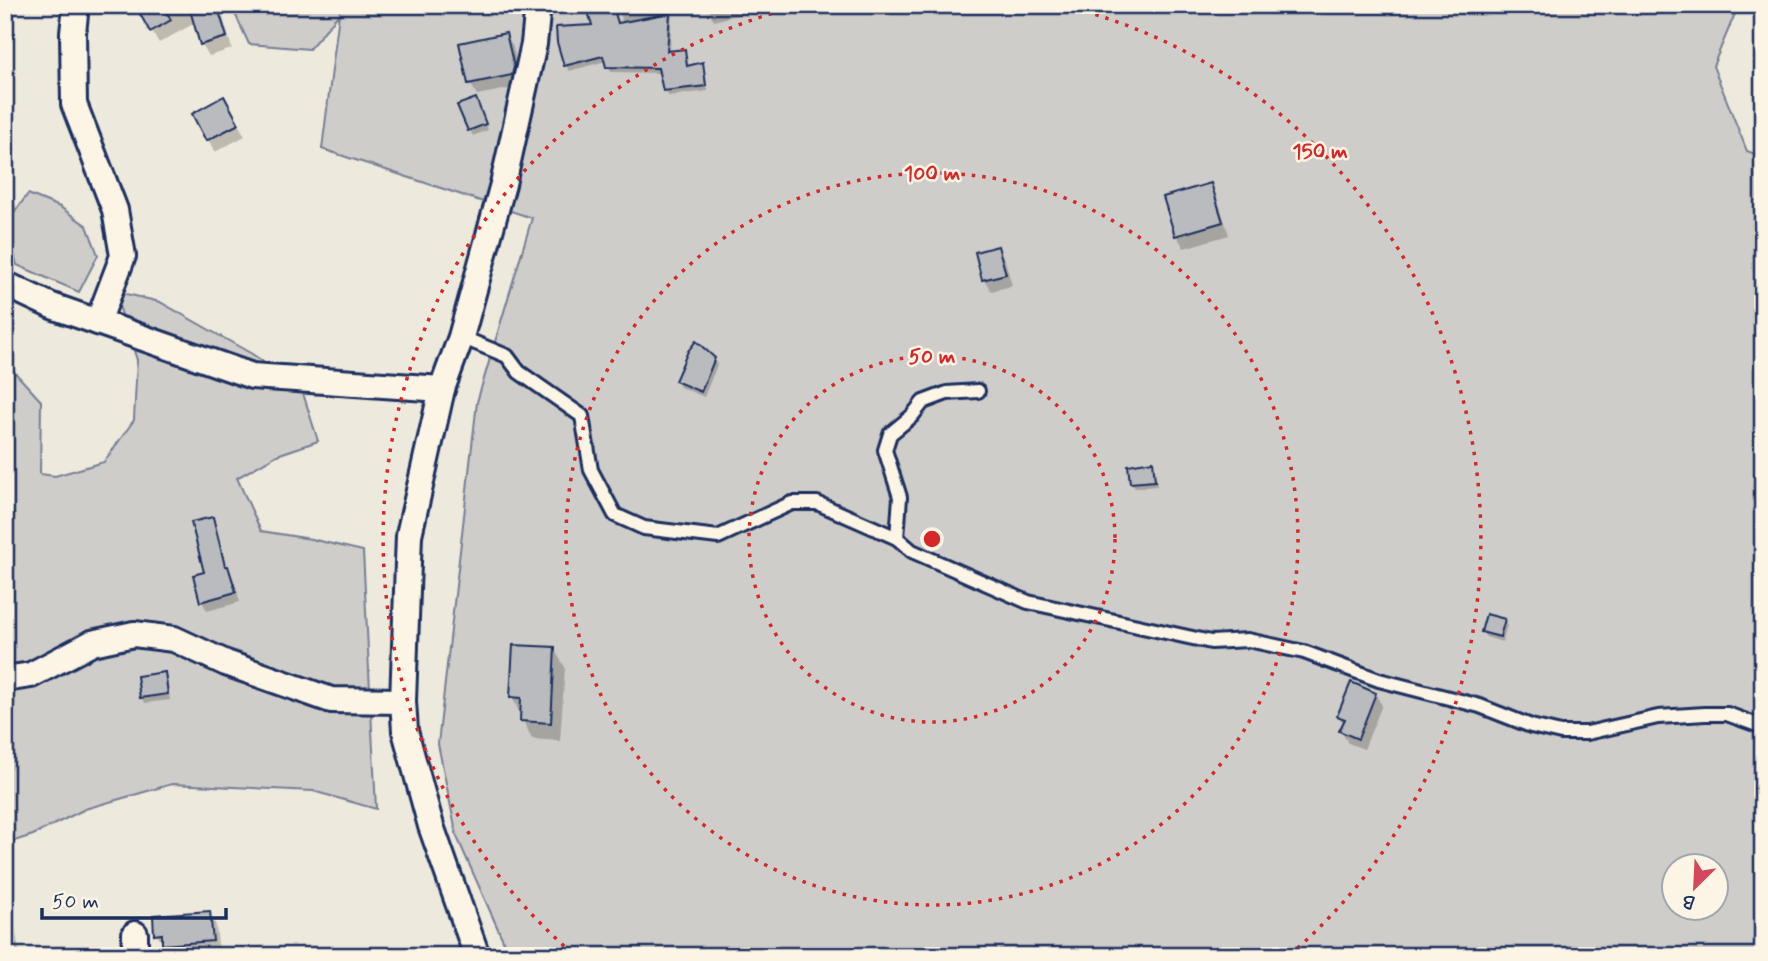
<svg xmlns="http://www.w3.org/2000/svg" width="1768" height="961" viewBox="0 0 1768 961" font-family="Mynerve,sans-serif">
  <rect width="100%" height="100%" fill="#eee9dd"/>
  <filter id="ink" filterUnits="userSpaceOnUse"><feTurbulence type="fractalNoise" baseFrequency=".0143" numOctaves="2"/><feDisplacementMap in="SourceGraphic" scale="14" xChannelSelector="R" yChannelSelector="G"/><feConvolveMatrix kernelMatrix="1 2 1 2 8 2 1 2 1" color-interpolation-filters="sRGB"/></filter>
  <g filter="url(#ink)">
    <g fill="#cfcdca" stroke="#757e94" stroke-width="2" fill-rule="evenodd">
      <path d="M 231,5 L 1729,5 L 1737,9 L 1713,66 L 1747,151 L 1763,157 L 1763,956 L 510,956 L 457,837 L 438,744 L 477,402 L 532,218 L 322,149 L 339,14 L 309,49 L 249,44 ZM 1674,866 L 1716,866 L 1716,908 L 1674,908 Z"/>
      <polygon points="28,194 60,207 87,226 98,255 79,292 17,265 5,225"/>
      <polygon points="114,291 160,302 252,354 301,387 318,441 277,455 237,478 261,531 311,539 363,551 376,809 313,791 172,784 85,809 33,835 5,844 5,367 9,366 41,401 40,474 55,476 104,462 134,420 137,360"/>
    </g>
    <g fill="#0003">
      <polygon points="137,5 184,5 194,22 216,5 223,17 232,49 209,56 202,44 195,23 159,43"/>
      <polygon points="618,5 749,5 751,11 714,21 708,6 672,14 670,52 684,51 688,67 702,64 705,69 708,91 668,96 661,73 611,72 606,61 569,71 566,65 626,38"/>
      <polygon points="506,35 513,47 520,80 518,87 477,95 470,83"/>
      <polygon points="224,99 245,136 215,152 194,114"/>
      <polygon points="478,106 488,130 473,136 470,130"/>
      <polygon points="5,178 17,209 5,213"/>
      <polygon points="1210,185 1217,197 1229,235 1184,248 1177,236 1165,199"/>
      <polygon points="998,248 1005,260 1012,286 991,291 984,279"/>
      <polygon points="714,359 717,365 704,397 680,387 677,381"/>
      <polygon points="1152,463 1155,469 1157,486 1135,488 1131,482"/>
      <polygon points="212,519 217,529 227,568 233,577 240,602 207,611 202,601"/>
      <polygon points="1504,621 1507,626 1502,642 1486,637 1482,632"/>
      <polygon points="554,649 565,667 560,741 532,739 512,697"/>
      <polygon points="164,674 167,680 170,700 145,703 141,697"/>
      <polygon points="1375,694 1382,705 1364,749 1348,743 1341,731 1344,725 1339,716"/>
      <polygon points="5,899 12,912 20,956 5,956"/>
      <polygon points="209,913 216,925 219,953 171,956 156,934"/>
    </g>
    <g fill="#babbbe" stroke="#1b2f5e" stroke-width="2">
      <polygon points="135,5 163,5 171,20 150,32"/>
      <polygon points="208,5 217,5 227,37 200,45 190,10"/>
      <polygon points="586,5 606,5 608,11 614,10 618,23 670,13 667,51 685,49 687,66 703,62 706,86 663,91 658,68 606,67 603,56 564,66 557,42 556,27 592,25"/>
      <polygon points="506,33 514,67 512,75 468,84 459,43"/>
      <polygon points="224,96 239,124 206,141 192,114"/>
      <polygon points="476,98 486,124 468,131 457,105"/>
      <polygon points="1211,183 1223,222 1175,236 1163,197"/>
      <polygon points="998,246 1006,274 982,280 975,252"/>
      <polygon points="696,341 715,358 701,392 675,381 688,351"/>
      <polygon points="1153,461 1155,481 1130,483 1128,465"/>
      <polygon points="213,517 225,566 228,566 236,592 200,602 193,575 204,572 191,522"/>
      <polygon points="1486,614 1505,619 1500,637 1481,632"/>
      <polygon points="513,645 555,647 551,723 520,721 521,698 510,697"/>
      <polygon points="165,672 168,694 140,698 137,676"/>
      <polygon points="1351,682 1376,693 1358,739 1339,731 1345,719 1337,716"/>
      <polygon points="210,911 213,941 162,945 162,934 154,935 153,915"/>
    </g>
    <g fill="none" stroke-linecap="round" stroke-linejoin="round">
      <defs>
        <g id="lane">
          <polyline points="461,337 507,356 519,372 582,416 591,470 615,515 644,528 718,537 792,503 817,503 897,538 912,551 1028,602 1211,642 1248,640 1304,652 1379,680 1480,706 1531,726 1561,733 1587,733 1658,717 1705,714 1727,714 1763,727"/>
          <polyline points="897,538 900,497 885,450 890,434 912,416 923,402 947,393 978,391"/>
        </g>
        <g id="street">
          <polyline points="76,5 73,33 74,104 115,210 123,256 98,322"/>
          <polyline points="5,284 52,306 252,376 442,389"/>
          <polyline points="5,679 31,675 92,643 134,634 174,639 226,663 331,700 403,701"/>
          <polyline points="135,956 135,934"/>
          <polyline points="477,956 431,826 405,731 403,701 409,535 442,389 461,337 503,184 534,44 538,5"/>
        </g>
      </defs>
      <use href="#lane" stroke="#1b2f5e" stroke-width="18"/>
      <use href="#street" stroke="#1b2f5e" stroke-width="30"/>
      <use href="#lane" stroke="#fcf5e5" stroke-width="12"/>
      <use href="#street" stroke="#fcf5e5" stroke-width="24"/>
    </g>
  </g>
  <g fill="none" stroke="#d62828" stroke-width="3.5" stroke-dasharray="3.5 7">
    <circle cx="932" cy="539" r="183"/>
    <circle cx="932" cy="539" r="366"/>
    <path d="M572 953A549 549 0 0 1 799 6M1065 6A549 549 0 0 1 1292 953"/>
  </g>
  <circle cx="932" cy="539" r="10" fill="#d62828" stroke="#fcf5e5" stroke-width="3.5"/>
  <g font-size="21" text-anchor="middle" font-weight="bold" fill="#d62828" stroke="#fcf5e5" stroke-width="5" stroke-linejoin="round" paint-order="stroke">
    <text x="1320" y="158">150 m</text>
    <text x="932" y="180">100 m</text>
    <text x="932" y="363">50 m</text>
  </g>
  <rect width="1768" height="961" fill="none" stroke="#fcf5e5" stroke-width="28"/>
  <rect x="14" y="14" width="1740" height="933" fill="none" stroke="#1b2f5e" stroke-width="2.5" filter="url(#ink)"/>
  <g transform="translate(1695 887) rotate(204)"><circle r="33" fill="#fcf5e5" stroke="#a2a6af" stroke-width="2"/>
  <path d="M0-5L12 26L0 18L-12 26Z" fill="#d1495b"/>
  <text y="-10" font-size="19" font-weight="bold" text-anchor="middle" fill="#1b2f5e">B</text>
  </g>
  <path d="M42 908v10h184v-10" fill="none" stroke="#1b2f5e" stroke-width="3.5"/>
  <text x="52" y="908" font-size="21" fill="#1b2f5e" stroke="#fcf5e5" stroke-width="5" paint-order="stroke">50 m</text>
</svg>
